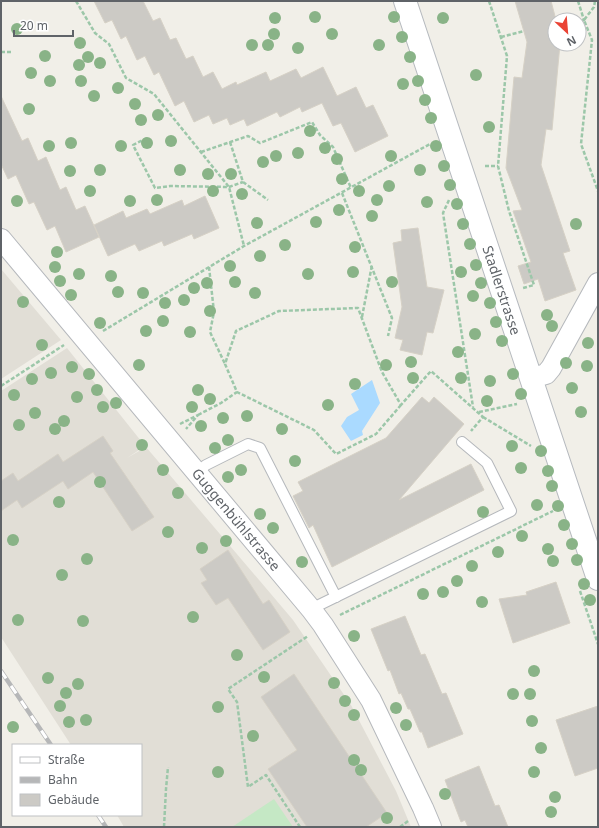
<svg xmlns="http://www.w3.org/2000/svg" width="599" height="828" viewBox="0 0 599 828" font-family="'Noto Sans',sans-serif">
  <rect width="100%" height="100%" fill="#f1efe8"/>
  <g fill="#e1ded6">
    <polygon points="1,269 61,340 1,379"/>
    <polygon points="67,348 145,446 127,458 146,447 293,620 351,705 396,791 411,827 124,827 117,815 141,815 141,745 71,745 1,637 1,391"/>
  </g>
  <polygon fill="#c5e8c5" points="274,799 293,827 232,827"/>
  <polygon fill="#aadaff" points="372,380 380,403 362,431 363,435 351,441 341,426 347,417 359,410 351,394"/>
  <g fill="#cccac5" stroke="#d6d1c6">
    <polygon points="94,1 143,1 153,21 160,18 170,40 176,38 186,59 193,56 203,77 213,72 222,89 236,82 237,85 266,72 270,81 296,69 301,78 323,67 337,96 356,87 366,108 373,105 388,136 355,152 341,123 333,126 322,103 302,112 300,107 280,117 277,112 247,126 244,119 230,125 227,118 213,124 209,115 194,122 184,101 175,106 159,72 154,75 145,56 137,60 126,36 121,39 112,20 105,23"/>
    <polygon points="515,1 551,1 556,20 555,20 555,44 560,44 552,130 546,129 541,165 570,251 563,253 576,290 545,301 538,279 524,284 518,266 531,262 513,211 522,210 506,168 514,77 522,78 527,42"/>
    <polygon points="1,96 22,141 28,138 38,161 46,157 60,190 66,187 76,210 85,206 99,237 66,252 55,226 47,230 34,202 29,204 16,175 8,179 1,164"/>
    <polygon points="205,196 219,228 194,239 192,234 164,246 162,241 139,251 135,244 108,256 94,225 123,211 126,218 147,209 150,214 182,200 184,206"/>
    <polygon points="418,228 427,287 444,290 433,333 427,332 422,355 400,350 403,340 395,338 402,307 393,243 402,241 401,230"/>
    <polygon points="422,397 429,403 434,397 464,424 399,500 471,464 484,490 332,567 313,525 309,528 293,496 303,491 298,482 386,438"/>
    <polygon points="103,436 113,451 110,453 154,517 132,531 93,472 68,489 63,481 22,508 17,500 1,511 1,481 13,473 18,481 58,454 63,462"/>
    <polygon points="228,550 263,604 269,600 290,632 263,650 228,598 216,605 201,583 207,580 200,569"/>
    <polygon points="556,582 570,623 513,643 499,599 527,595 526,592"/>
    <polygon points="405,616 421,655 425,654 442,694 446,693 463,734 428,748 422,732 420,732 410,709 408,709 401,693 399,694 390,670 388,671 371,629"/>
    <polygon points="294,674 387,813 366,827 307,827 268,769 297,750 261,697"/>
    <polygon points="598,706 598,768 575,776 556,720"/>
    <polygon points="479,766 495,806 499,805 508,827 468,827 465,820 461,822 445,780"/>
  </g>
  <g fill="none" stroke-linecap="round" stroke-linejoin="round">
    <defs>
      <g id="lane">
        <polyline points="197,472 206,465 248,444 260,448 336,597"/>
        <polyline points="311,609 511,511 487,463 462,442"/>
      </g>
      <g id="street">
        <path id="s1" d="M 1,239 L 311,609 L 323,625 L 371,700 L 423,808 L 431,827"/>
        <polyline points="532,378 546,374 551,368 598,283"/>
      </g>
      <g id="secondary">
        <path id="s2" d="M 405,1 L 598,579"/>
      </g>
    </defs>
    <use href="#lane" stroke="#b5b8bc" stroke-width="12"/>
    <use href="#street" stroke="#b5b8bc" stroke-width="22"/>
    <use href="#secondary" stroke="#b6babf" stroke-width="24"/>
    <g stroke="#9cc7a9" stroke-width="2.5" stroke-dasharray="4 2" stroke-linecap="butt">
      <polyline points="76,1 95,33 109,44 126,78 154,94 229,187 244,246"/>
      <polyline points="489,1 507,56 498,166 509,211 534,285 523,288"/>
      <polyline points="578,1 584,20 579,21"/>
      <polyline points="595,1 594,7 584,20 592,40 581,144 598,191"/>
      <polyline points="501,37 524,31"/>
      <polyline points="1,52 12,52"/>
      <polyline points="147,138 133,145 155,188 170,186 229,187 243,182"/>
      <polyline points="230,142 243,182 268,200"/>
      <polyline points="201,152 248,136 260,143 312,122 320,135 333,147 351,188"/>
      <polyline points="485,166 498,166"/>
      <polyline points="342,193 392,318 388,336"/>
      <polyline points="449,200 443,213 473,407"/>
      <polyline points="209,267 214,312 210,332 225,364"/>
      <polyline points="362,317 372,265"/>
      <polyline points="103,331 244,246 430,144"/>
      <polyline points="1,386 64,345"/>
      <polyline points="401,405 376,434 336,454 314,430 237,392 225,364 236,331 279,311 358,308 382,372 401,405 431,371 483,417 471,431"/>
      <polyline points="479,412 517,404"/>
      <polyline points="198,415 221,403 237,392"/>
      <polyline points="483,417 531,446"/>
      <polyline points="180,424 198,415 186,429"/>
      <polyline points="580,591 598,644"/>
      <polyline points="340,615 553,511"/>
      <polyline points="164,827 166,789 168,767"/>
      <polyline points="300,827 266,775 248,787 237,702 228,689 308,636"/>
      <polyline points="400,827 408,821"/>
    </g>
    <use href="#lane" stroke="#fff" stroke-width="10"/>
    <use href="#street" stroke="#fff" stroke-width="20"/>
    <use href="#secondary" stroke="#fff" stroke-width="22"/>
    <defs>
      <g id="rail">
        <polyline points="1,671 51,745"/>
        <polyline points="98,815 106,827"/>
      </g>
    </defs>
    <use href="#rail" stroke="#b6b7b8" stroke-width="4.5"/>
    <use href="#rail" stroke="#fff" stroke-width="3" stroke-dasharray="9" stroke-linecap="butt"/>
  </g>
  <g fill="#89b387">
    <circle cx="315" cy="17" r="6"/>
    <circle cx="394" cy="17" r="6"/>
    <circle cx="275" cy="18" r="6"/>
    <circle cx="443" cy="18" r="6"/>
    <circle cx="17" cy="29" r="6"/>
    <circle cx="274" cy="34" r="6"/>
    <circle cx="332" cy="34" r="6"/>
    <circle cx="402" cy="37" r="6"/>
    <circle cx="80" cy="43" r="6"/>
    <circle cx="252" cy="45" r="6"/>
    <circle cx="268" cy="45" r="6"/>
    <circle cx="379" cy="45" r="6"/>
    <circle cx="298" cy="48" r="6"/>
    <circle cx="45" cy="56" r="6"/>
    <circle cx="88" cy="57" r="6"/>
    <circle cx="410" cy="57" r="6"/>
    <circle cx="100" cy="63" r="6"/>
    <circle cx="79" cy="65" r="6"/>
    <circle cx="31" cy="73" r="6"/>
    <circle cx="476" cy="75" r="6"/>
    <circle cx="50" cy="81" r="6"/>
    <circle cx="81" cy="81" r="6"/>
    <circle cx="418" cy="81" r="6"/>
    <circle cx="403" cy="84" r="6"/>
    <circle cx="118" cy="88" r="6"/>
    <circle cx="94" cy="96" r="6"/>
    <circle cx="425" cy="100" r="6"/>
    <circle cx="135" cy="104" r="6"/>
    <circle cx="29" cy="109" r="6"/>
    <circle cx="158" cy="115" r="6"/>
    <circle cx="431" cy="118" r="6"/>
    <circle cx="141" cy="120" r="6"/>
    <circle cx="489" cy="127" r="6"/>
    <circle cx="310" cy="131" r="6"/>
    <circle cx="171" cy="141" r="6"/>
    <circle cx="71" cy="143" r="6"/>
    <circle cx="147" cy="143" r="6"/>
    <circle cx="49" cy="146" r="6"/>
    <circle cx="121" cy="146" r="6"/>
    <circle cx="436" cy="146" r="6"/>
    <circle cx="325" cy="148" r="6"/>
    <circle cx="298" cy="153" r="6"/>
    <circle cx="276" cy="156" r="6"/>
    <circle cx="391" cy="156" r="6"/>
    <circle cx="337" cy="159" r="6"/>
    <circle cx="263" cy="162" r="6"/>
    <circle cx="444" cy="166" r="6"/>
    <circle cx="100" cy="170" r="6"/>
    <circle cx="180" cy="170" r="6"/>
    <circle cx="420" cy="170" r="6"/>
    <circle cx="70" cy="171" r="6"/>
    <circle cx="208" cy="174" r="6"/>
    <circle cx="231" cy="174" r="6"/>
    <circle cx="342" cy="179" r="6"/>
    <circle cx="450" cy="185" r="6"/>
    <circle cx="389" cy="186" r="6"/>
    <circle cx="90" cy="191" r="6"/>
    <circle cx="213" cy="191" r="6"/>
    <circle cx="359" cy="191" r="6"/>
    <circle cx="242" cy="194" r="6"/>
    <circle cx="157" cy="200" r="6"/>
    <circle cx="377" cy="200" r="6"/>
    <circle cx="17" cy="201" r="6"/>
    <circle cx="130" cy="201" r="6"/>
    <circle cx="427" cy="202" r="6"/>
    <circle cx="457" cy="204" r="6"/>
    <circle cx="339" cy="210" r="6"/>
    <circle cx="372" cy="216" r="6"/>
    <circle cx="316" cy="222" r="6"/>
    <circle cx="257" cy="223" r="6"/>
    <circle cx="463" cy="224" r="6"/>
    <circle cx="576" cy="224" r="6"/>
    <circle cx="470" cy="244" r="6"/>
    <circle cx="285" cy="245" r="6"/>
    <circle cx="355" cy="247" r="6"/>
    <circle cx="57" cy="252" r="6"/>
    <circle cx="260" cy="256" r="6"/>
    <circle cx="476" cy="265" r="6"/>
    <circle cx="230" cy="266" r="6"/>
    <circle cx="55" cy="267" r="6"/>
    <circle cx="353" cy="272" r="6"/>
    <circle cx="461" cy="272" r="6"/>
    <circle cx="79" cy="274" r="6"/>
    <circle cx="308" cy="274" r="6"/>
    <circle cx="111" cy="276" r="6"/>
    <circle cx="60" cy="281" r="6"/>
    <circle cx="235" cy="282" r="6"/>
    <circle cx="392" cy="282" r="6"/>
    <circle cx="207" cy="283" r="6"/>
    <circle cx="481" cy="283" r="6"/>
    <circle cx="194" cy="288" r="6"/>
    <circle cx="118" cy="292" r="6"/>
    <circle cx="143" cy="293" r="6"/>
    <circle cx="255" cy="293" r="6"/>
    <circle cx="71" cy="295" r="6"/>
    <circle cx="473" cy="296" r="6"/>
    <circle cx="184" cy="300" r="6"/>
    <circle cx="23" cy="302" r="6"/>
    <circle cx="165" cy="303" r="6"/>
    <circle cx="490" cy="303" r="6"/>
    <circle cx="210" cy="311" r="6"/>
    <circle cx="547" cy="315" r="6"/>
    <circle cx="163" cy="321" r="6"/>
    <circle cx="496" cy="322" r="6"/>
    <circle cx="100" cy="323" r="6"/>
    <circle cx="552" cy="326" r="6"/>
    <circle cx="146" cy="331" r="6"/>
    <circle cx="190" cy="332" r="6"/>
    <circle cx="475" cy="334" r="6"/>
    <circle cx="502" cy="341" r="6"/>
    <circle cx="588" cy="343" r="6"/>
    <circle cx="42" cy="345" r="6"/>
    <circle cx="458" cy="352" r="6"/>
    <circle cx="411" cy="362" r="6"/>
    <circle cx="566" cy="363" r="6"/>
    <circle cx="139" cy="365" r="6"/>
    <circle cx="386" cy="365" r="6"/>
    <circle cx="587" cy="366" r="6"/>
    <circle cx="72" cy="367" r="6"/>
    <circle cx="51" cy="373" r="6"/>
    <circle cx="89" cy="374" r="6"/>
    <circle cx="513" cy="374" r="6"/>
    <circle cx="413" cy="378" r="6"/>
    <circle cx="461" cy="378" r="6"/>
    <circle cx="32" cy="379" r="6"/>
    <circle cx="490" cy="381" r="6"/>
    <circle cx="355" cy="384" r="6"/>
    <circle cx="572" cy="388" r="6"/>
    <circle cx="97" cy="390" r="6"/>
    <circle cx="198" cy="390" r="6"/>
    <circle cx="521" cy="394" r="6"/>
    <circle cx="14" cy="395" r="6"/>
    <circle cx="77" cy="397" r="6"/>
    <circle cx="210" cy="399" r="6"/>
    <circle cx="487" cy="401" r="6"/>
    <circle cx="116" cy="403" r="6"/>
    <circle cx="328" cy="405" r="6"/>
    <circle cx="103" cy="407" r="6"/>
    <circle cx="192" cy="407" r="6"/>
    <circle cx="581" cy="412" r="6"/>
    <circle cx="35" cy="413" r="6"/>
    <circle cx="247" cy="416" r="6"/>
    <circle cx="223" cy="418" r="6"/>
    <circle cx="64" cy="421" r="6"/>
    <circle cx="19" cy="425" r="6"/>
    <circle cx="201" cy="426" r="6"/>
    <circle cx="55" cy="429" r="6"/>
    <circle cx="282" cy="429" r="6"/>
    <circle cx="228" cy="440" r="6"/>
    <circle cx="142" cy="445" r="6"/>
    <circle cx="512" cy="446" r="6"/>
    <circle cx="215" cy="448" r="6"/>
    <circle cx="541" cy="451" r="6"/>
    <circle cx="295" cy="461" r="6"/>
    <circle cx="521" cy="468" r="6"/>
    <circle cx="163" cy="470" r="6"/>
    <circle cx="241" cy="470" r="6"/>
    <circle cx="548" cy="471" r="6"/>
    <circle cx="228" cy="477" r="6"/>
    <circle cx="100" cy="482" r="6"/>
    <circle cx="552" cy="486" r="6"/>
    <circle cx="178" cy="493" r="6"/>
    <circle cx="59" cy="502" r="6"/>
    <circle cx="537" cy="505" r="6"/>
    <circle cx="558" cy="506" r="6"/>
    <circle cx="483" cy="512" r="6"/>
    <circle cx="260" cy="514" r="6"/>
    <circle cx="564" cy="525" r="6"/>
    <circle cx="273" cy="528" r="6"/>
    <circle cx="168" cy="532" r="6"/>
    <circle cx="522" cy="536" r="6"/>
    <circle cx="13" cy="540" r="6"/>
    <circle cx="226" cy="541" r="6"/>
    <circle cx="572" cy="544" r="6"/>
    <circle cx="202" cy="548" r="6"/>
    <circle cx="548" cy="549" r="6"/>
    <circle cx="498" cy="552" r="6"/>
    <circle cx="87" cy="559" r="6"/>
    <circle cx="577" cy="560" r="6"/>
    <circle cx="553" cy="561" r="6"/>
    <circle cx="302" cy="562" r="6"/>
    <circle cx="472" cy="566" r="6"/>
    <circle cx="62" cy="575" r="6"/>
    <circle cx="457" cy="581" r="6"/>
    <circle cx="584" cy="584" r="6"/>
    <circle cx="443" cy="592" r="6"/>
    <circle cx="423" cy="594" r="6"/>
    <circle cx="590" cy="600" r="6"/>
    <circle cx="482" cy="602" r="6"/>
    <circle cx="193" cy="617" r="6"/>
    <circle cx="18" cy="620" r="6"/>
    <circle cx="83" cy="621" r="6"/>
    <circle cx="354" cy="636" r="6"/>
    <circle cx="237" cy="655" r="6"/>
    <circle cx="534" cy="671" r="6"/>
    <circle cx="264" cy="677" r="6"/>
    <circle cx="48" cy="678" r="6"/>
    <circle cx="334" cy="683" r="6"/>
    <circle cx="78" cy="684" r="6"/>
    <circle cx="66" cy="693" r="6"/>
    <circle cx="513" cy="694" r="6"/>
    <circle cx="530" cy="694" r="6"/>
    <circle cx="345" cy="701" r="6"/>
    <circle cx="60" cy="706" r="6"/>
    <circle cx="218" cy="707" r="6"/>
    <circle cx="396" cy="708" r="6"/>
    <circle cx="354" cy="715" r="6"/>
    <circle cx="86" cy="720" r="6"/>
    <circle cx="532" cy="721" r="6"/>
    <circle cx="69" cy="722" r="6"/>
    <circle cx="406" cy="725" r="6"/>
    <circle cx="13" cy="727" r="6"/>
    <circle cx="253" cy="736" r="6"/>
    <circle cx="541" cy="748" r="6"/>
    <circle cx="354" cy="760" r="6"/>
    <circle cx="361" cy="770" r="6"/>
    <circle cx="218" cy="772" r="6"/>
    <circle cx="534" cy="772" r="6"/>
    <circle cx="445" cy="794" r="6"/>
    <circle cx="555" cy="797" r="6"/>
    <circle cx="551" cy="812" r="6"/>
    <circle cx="387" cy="818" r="6"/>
  </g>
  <g text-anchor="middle" stroke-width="3" stroke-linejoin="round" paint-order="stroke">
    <g font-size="14" fill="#5f6368" stroke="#fff">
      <text dy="5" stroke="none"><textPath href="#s2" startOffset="305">Stadlerstrasse</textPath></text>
      <text dy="5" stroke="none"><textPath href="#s1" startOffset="366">Guggenbühlstrasse</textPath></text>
    </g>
  </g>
  <rect width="599" height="828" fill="none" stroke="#5f6368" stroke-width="4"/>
  <rect x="12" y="744" width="130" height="72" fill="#ffffff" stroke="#bfc1c3"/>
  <rect x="20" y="757" width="20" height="6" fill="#ffffff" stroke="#bfc1c3"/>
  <text x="48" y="764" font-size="12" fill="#5f6368">Straße</text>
  <rect x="20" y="777" width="20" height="6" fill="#b6b7b8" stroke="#bfc1c3"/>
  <text x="48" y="784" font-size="12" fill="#5f6368">Bahn</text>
  <rect x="20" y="794" width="20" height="12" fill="#cccac5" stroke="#bfc1c3"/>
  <text x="48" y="804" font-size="12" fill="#5f6368">Gebäude</text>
  <g transform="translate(567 32) rotate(154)"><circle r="19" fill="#ffffff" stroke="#bfc1c3"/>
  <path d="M0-3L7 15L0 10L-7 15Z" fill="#ea4335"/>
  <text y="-6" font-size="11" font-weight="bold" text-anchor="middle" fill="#5f6368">N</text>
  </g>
  <path d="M14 30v6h59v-6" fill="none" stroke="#5f6368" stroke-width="2"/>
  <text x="20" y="30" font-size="12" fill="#5f6368" stroke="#ffffff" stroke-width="3" paint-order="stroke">20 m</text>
</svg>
